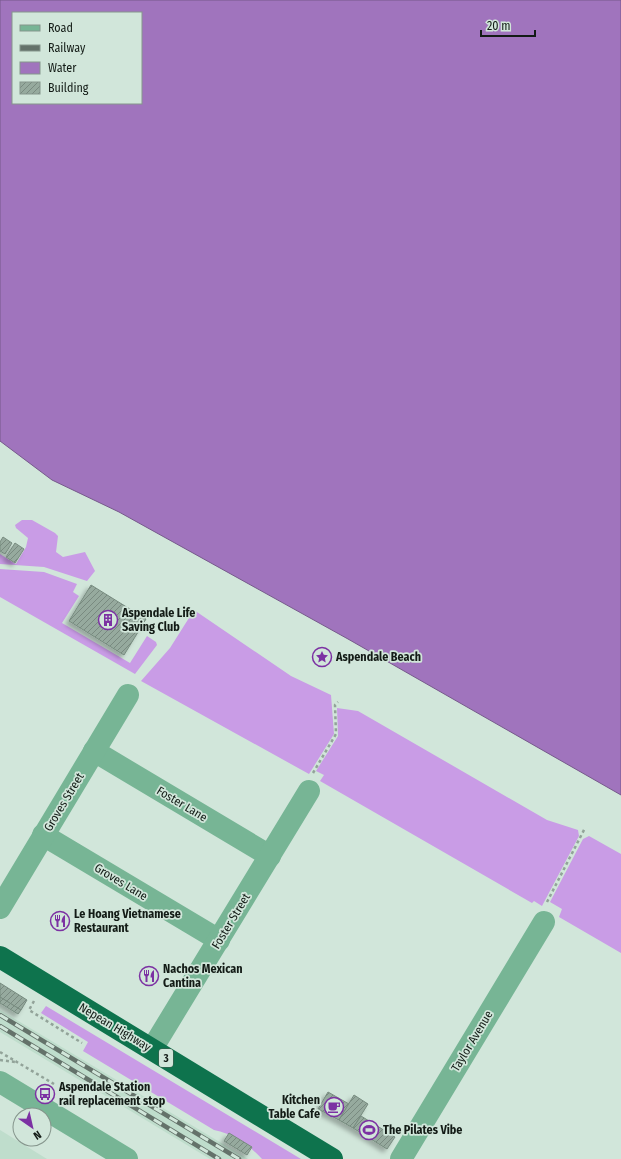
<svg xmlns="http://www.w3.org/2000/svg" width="621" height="1159" viewBox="0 0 621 1159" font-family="'Fira Sans Condensed',sans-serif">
  <defs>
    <pattern id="building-hatch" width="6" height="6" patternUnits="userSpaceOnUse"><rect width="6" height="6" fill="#96aa9e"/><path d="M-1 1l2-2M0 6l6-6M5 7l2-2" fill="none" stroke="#798a80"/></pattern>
    <filter id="shadow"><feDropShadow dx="-3.5" dy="3.5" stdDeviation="2" flood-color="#0004"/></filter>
  </defs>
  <rect width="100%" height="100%" fill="#d1e6da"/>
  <g fill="#bfddcc">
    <polygon points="0,1010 248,1159 210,1159 0,1032"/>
    <polygon points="0,1130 47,1159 0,1159"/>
  </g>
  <g fill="#c99ce6">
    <polygon points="22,520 32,520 55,533 58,536 56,552 63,557 85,552 95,571 87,581 44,567 0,564 0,554 16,564 26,547 28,538 16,528 15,525"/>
    <polygon points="0,569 44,572 77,584 73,592 79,596 62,623 130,663 147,636 156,642 157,645 135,674 0,597"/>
    <polygon points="194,610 291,676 331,695 334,734 309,774 141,681 170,648"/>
    <polygon points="337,708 358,711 547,820 578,830 579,836 542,906 534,901 532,903 320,781 324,775 316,771 338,736"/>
    <polygon points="589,836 621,854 621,953 559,917 562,909 550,902 583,839"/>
    <path d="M 46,1006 L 301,1159 L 262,1159 C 248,1144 234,1134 214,1130 L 83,1051 L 88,1042 L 41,1013 Z"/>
  </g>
  <path fill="#a074bd" stroke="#76598b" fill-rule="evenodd" d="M 0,0 L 621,0 L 621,795 L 348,639 L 119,512 L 52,480 L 0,441 ZM 13,13 L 141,13 L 141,103 L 13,103 Z"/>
  <g fill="url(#building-hatch)" stroke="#778b7f" filter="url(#shadow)">
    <polygon points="3,537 12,543 5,554 0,551 0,542"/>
    <polygon points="15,543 24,549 15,563 6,557"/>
    <polygon points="91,585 146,619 124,655 69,621"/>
    <polygon points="0,983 27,1000 21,1010 0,997"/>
    <polygon points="0,997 21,1010 18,1014 0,1003"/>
    <polygon points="328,1092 349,1104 339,1120 318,1109"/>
    <polygon points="354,1095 368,1104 353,1128 339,1120"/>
    <polygon points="361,1116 395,1137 387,1149 353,1128"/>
    <polygon points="229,1133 252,1147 247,1155 224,1141"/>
  </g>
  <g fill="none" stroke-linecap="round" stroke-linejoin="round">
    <g stroke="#92a399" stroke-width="2.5" stroke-dasharray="3 3" stroke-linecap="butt">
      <polyline points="313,773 336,734 335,705 338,702"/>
      <polyline points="547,902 585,828"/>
      <polyline points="34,1001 29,1010 82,1043"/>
      <polyline points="0,1052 54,1084"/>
      <polyline points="0,1060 15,1062"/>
    </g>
    <g stroke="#77b595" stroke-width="22">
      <polyline points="94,751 270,856"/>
      <polyline points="43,835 219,940"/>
      <polyline points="0,908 128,695"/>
      <polyline points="152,1049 309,791"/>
      <polyline points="0,1082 127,1159"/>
      <polyline points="401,1159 544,922"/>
    </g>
    <polyline stroke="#0e734d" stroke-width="22" points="0,957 332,1159"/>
    <defs>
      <g id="rail">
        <polyline points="0,1015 239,1159"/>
        <polyline points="0,1026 219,1159"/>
      </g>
    </defs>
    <use href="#rail" stroke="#64726a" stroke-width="4.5"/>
    <use href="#rail" stroke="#d1e6da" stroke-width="3" stroke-dasharray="9" stroke-linecap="butt"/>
  </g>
  <defs>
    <symbol id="building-ring" viewBox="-11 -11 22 22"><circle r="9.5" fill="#d1e6da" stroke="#7c31a3" stroke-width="1.5"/><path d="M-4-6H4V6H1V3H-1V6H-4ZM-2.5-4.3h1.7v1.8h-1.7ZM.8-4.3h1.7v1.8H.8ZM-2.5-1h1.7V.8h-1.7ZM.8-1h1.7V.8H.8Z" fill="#7c31a3"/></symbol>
    <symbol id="sight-ring" viewBox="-11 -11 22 22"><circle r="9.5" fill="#d1e6da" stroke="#7c31a3" stroke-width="1.5"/><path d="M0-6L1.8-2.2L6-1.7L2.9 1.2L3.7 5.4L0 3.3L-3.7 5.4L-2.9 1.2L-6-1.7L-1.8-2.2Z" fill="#7c31a3"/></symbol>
    <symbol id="restaurant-ring" viewBox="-11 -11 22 22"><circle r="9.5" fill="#d1e6da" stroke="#7c31a3" stroke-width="1.5"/><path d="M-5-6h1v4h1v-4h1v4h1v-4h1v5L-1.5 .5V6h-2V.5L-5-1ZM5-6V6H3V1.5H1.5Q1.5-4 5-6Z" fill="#7c31a3"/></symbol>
    <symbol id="bus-ring" viewBox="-11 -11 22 22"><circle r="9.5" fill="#d1e6da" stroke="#7c31a3" stroke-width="1.5"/><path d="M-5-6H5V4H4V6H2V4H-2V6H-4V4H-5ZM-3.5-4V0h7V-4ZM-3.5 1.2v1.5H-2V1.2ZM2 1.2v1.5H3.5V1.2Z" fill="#7c31a3"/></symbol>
    <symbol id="cafe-ring" viewBox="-11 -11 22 22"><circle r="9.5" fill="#d1e6da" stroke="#7c31a3" stroke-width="1.5"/><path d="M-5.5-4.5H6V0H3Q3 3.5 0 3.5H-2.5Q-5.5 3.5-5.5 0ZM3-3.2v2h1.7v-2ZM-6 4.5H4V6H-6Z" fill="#7c31a3"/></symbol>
    <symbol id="stadium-ring" viewBox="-11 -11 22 22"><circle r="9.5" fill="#d1e6da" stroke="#7c31a3" stroke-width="1.5"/><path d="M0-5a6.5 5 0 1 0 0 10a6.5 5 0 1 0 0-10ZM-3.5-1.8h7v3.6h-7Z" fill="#7c31a3"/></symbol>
  </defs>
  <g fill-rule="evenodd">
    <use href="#building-ring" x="97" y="609" width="22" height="22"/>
    <use href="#sight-ring" x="311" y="646" width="22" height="22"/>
    <use href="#restaurant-ring" x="49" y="910" width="22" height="22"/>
    <use href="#restaurant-ring" x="138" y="965" width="22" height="22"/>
    <use href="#bus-ring" x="34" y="1083" width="22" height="22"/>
    <use href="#cafe-ring" x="323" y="1096" width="22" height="22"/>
    <use href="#stadium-ring" x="358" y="1119" width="22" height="22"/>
  </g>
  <g text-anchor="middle" stroke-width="3.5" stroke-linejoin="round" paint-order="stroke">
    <rect fill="#d1e6da" stroke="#4c5851" stroke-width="1" x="159" y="1049" width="14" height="18" rx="3"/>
    <g font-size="11" font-weight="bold" fill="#131b16">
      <text x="166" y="1062">3</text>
    </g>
    <g font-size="12" font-weight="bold" fill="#131b16" stroke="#d1e6da" text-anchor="start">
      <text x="122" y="617">Aspendale Life<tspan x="122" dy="14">Saving Club</tspan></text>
      <text x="336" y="661">Aspendale Beach</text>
      <text x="74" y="918">Le Hoang Vietnamese<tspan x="74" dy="14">Restaurant</tspan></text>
      <text x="163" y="973">Nachos Mexican<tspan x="163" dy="14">Cantina</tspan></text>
      <text x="59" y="1091">Aspendale Station<tspan x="59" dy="14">rail replacement stop</tspan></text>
      <text x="320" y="1104" text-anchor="end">Kitchen<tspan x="320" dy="14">Table Cafe</tspan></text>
      <text x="383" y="1134">The Pilates Vibe</text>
    </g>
    <g font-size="12" fill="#131b16" stroke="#d1e6da">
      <text transform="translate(64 802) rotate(-59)" y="4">Groves Street</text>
      <text transform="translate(182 804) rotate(31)" y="4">Foster Lane</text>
      <text transform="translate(121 882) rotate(31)" y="4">Groves Lane</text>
      <text transform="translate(231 921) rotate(-59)" y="4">Foster Street</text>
      <text transform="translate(115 1027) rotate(31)" y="4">Nepean Highway</text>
      <text transform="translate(472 1041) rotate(-59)" y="4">Taylor Avenue</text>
    </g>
  </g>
  <rect x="12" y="12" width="130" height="92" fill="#d1e6da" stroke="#85958c"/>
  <rect x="20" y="25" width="20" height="6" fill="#77b595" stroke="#85958c"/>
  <text x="48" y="32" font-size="12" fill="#131b16">Road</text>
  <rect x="20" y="45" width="20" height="6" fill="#64726a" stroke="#85958c"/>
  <text x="48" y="52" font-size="12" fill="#131b16">Railway</text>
  <rect x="20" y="62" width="20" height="12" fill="#a074bd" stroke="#85958c"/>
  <text x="48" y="72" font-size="12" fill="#131b16">Water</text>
  <rect x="20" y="82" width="20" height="12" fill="url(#building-hatch)" stroke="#85958c"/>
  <text x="48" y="92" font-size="12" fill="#131b16">Building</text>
  <g transform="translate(32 1127) rotate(146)"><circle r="19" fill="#d1e6da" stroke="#85958c"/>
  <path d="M0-3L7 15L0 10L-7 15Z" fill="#7c31a3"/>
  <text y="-6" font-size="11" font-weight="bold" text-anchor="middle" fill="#131b16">N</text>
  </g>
  <path d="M481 30v6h54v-6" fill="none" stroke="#131b16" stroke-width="2"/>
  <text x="487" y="30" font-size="12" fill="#131b16" stroke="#d1e6da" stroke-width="3" paint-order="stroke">20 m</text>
</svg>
